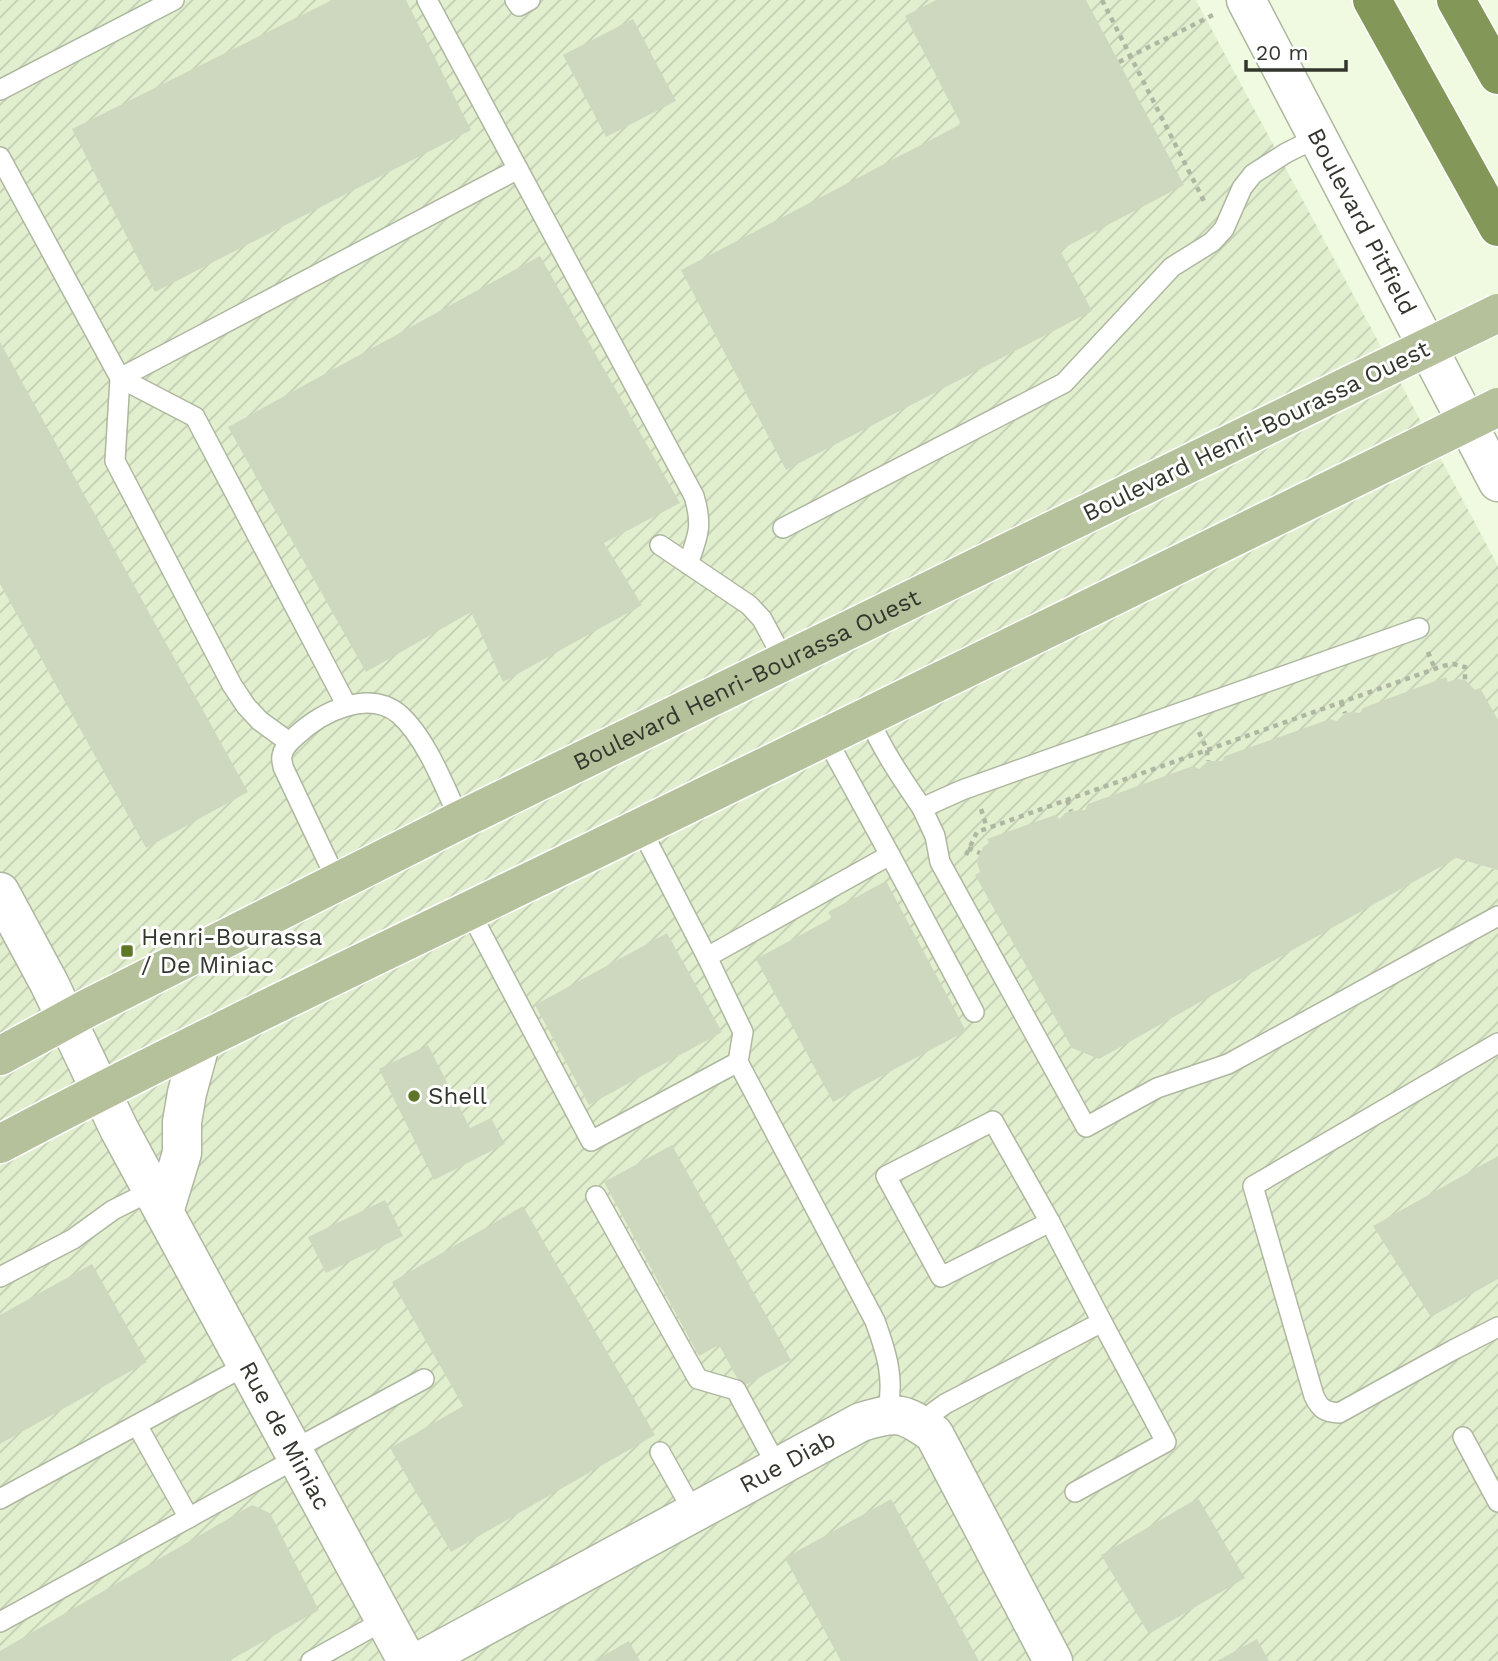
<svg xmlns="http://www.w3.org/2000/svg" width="1498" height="1661" viewBox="0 0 1498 1661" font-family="'Work Sans',sans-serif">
  <defs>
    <pattern id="industrial-furrows" width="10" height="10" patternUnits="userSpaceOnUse" patternTransform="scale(1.75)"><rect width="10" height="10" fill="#e2efcf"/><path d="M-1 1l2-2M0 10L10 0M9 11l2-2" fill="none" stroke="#c2ceb2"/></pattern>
  </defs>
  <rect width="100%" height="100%" fill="#f0fae0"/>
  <polygon fill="url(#industrial-furrows)" points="0,0 1196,0 1498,566 1498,1661 0,1661"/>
  <g fill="#ced8bf">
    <polygon points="332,0 406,0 471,130 155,292 72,129"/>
    <polygon points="936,0 1086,0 1184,185 1060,250 1092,311 786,470 681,270 961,124 905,16"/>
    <polygon points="633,19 676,101 606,137 563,55"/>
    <polygon points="540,256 680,503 604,543 642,605 503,682 471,612 366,672 228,427"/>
    <polygon points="0,342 248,792 146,848 0,584"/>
    <polygon points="1446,677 1448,682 1457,679 1465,680 1475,690 1480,688 1498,720 1498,870 1456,858 1099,1059 1072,1048 975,875 980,872 978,866 977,860 983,847 989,843 987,839 1055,815 1060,819 1065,813 1071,811 1085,810 1088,804 1193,766 1199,769 1208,761 1222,761 1225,756 1330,719 1337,721 1345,713 1352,712 1360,713 1363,708"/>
    <polygon points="886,881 966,1031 833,1102 756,959 832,918 828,912"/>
    <polygon points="667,933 722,1032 589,1105 535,1005"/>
    <polygon points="428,1045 470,1128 491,1118 505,1144 434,1180 379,1069"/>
    <polygon points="672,1145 791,1360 742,1387 719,1345 699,1356 604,1182"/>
    <polygon points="1498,1156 1498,1279 1431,1317 1373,1226"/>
    <polygon points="385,1200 403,1236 326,1273 308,1237"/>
    <polygon points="523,1206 655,1435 451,1552 390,1448 463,1406 392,1282"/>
    <polygon points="92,1264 147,1362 0,1444 0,1315"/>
    <polygon points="1198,1498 1245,1578 1149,1634 1101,1555"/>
    <polygon points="891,1499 979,1661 841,1661 785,1558"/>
    <polygon points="252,1505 270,1513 319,1610 229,1661 0,1661 0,1651"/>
    <polygon points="1257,1639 1269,1661 1217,1661"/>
    <polygon points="629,1641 640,1661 594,1661"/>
  </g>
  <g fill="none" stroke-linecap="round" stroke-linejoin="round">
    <defs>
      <g id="lane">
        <path d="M 427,0 L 694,496 C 703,526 698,536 688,564"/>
        <polyline points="515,0 519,6 530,0"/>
        <polyline points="0,90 174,0"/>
        <polyline points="0,157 120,378 518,169"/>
        <polyline points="783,528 1064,383 1172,267 1212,242 1224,229 1242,188 1253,174 1286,153 1318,137"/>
        <polyline points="660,545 749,605 762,619 785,662"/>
        <path d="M 868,717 C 883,751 901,777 922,808 L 962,790 L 1419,628"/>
        <polyline points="289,742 260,721 246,706 232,685 115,461 120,378 195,417 347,706"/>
        <polyline points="922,808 935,836 940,862 1086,1127 1157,1088 1228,1064 1498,916"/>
        <path d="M 640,827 L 707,957 L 743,1032 L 738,1062 L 875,1321 C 887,1354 895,1380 887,1414"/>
        <polyline points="890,855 974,1012"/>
        <path d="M 338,883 L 283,767 C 283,764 281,760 282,756 C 283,748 291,740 297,735 C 322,712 368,689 399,714 C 427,739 444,786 460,820"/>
        <polyline points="469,910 591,1141 738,1062"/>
        <polyline points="707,957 890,855 826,738"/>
        <path d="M 1498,1043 L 1253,1186 L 1314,1396 C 1320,1409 1325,1412 1339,1413 L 1453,1350 L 1498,1327"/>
        <polygon points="993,1121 1050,1222 941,1277 886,1176"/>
        <polyline points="596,1196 698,1379 736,1390 778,1468"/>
        <polyline points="0,1277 73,1239 113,1210 157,1188"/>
        <polyline points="137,1425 189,1518"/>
        <polyline points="923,1426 934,1412 945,1404 1102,1322 1050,1222"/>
        <polyline points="1463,1437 1498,1502"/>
        <polyline points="293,1450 424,1379"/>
        <polyline points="660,1452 694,1513"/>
        <polyline points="1075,1492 1166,1442 1102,1322"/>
        <polyline points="0,1499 247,1365"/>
        <polyline points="0,1622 297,1458"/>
        <polyline points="311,1661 385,1620"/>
      </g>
      <g id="street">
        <path id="s1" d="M 0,892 L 49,983 L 119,1129 L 407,1661"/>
        <polyline points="164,1212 182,1153 182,1122 187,1093 201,1041"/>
        <path id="s2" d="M 420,1661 L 861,1422 C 897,1411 903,1412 934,1434 L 1053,1661"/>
      </g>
      <g id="secondary">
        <path id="s3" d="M 1246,0 L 1498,482"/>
      </g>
      <g id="primary">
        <path id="s4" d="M 0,1056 L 86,1009 L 460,820 L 1352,384"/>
        <path d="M 0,1144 C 191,1043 386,951 580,857 C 852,725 1122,592 1393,459"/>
      </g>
      <g id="highway">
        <polyline points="1372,0 1498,227"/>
        <polyline points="1456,0 1498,75"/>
      </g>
    </defs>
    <use href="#lane" stroke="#aeb79f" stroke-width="22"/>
    <use href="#street" stroke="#aeb79f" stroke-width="41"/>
    <use href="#secondary" stroke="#aeb79f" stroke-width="41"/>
    <use href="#primary" stroke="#fff" stroke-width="41"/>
    <use href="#highway" stroke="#fff" stroke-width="41"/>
    <g stroke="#afb7a3" stroke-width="4.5" stroke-dasharray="5 5" stroke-linecap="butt">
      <polyline points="1102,0 1206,205"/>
      <polyline points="1119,62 1215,14"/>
      <polyline points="1428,652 1435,669"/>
      <polyline points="1341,702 1345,713"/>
      <polyline points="1199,732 1207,750 1208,761"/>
      <polyline points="1067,800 1071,811"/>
      <polyline points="981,809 987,828"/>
      <polyline points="968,848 980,853"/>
      <polyline points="966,855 977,832 1443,666 1453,664 1465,667 1465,680"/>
    </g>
    <use href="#lane" stroke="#fff" stroke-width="19"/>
    <use href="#street" stroke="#fff" stroke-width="38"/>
    <use href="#secondary" stroke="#fff" stroke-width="38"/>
    <use href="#primary" stroke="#b4c19b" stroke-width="38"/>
    <use href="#highway" stroke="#829758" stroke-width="38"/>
    <defs>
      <g id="primary-bridge">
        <polyline points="1352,384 1498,313"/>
        <polyline points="1393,459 1498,407"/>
      </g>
    </defs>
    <use href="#primary-bridge" stroke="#fff" stroke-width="41" stroke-linecap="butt"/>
    <use href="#primary-bridge" stroke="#b4c19b" stroke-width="38"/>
  </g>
  <g fill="#5f7628" stroke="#fff" stroke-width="2.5">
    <rect x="120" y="944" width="14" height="14" rx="3.5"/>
    <circle cx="414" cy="1096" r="7"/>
  </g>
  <g text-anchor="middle" stroke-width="6" stroke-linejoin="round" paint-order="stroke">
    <g font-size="24" fill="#32362c" stroke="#fff">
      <text dy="8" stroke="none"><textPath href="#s3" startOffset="250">Boulevard Pitfield</textPath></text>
      <text transform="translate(1256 431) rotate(-26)" y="8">Boulevard Henri-Bourassa Ouest</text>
      <text dy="8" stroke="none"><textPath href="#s4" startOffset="836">Boulevard Henri-Bourassa Ouest</textPath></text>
      <text dy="8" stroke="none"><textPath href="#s1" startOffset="614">Rue de Miniac</textPath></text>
      <text dy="8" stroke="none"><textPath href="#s2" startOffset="418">Rue Diab</textPath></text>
    </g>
    <g font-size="24" fill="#32362c" stroke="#fff" text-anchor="start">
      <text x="141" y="945">Henri-Bourassa<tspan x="141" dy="28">/ De Miniac</tspan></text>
      <text x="428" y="1104">Shell</text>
    </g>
  </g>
  <path d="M1246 60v10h100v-10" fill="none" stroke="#32362c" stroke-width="3.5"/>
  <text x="1256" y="60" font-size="21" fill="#32362c" stroke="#ffffff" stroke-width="5" paint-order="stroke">20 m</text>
</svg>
